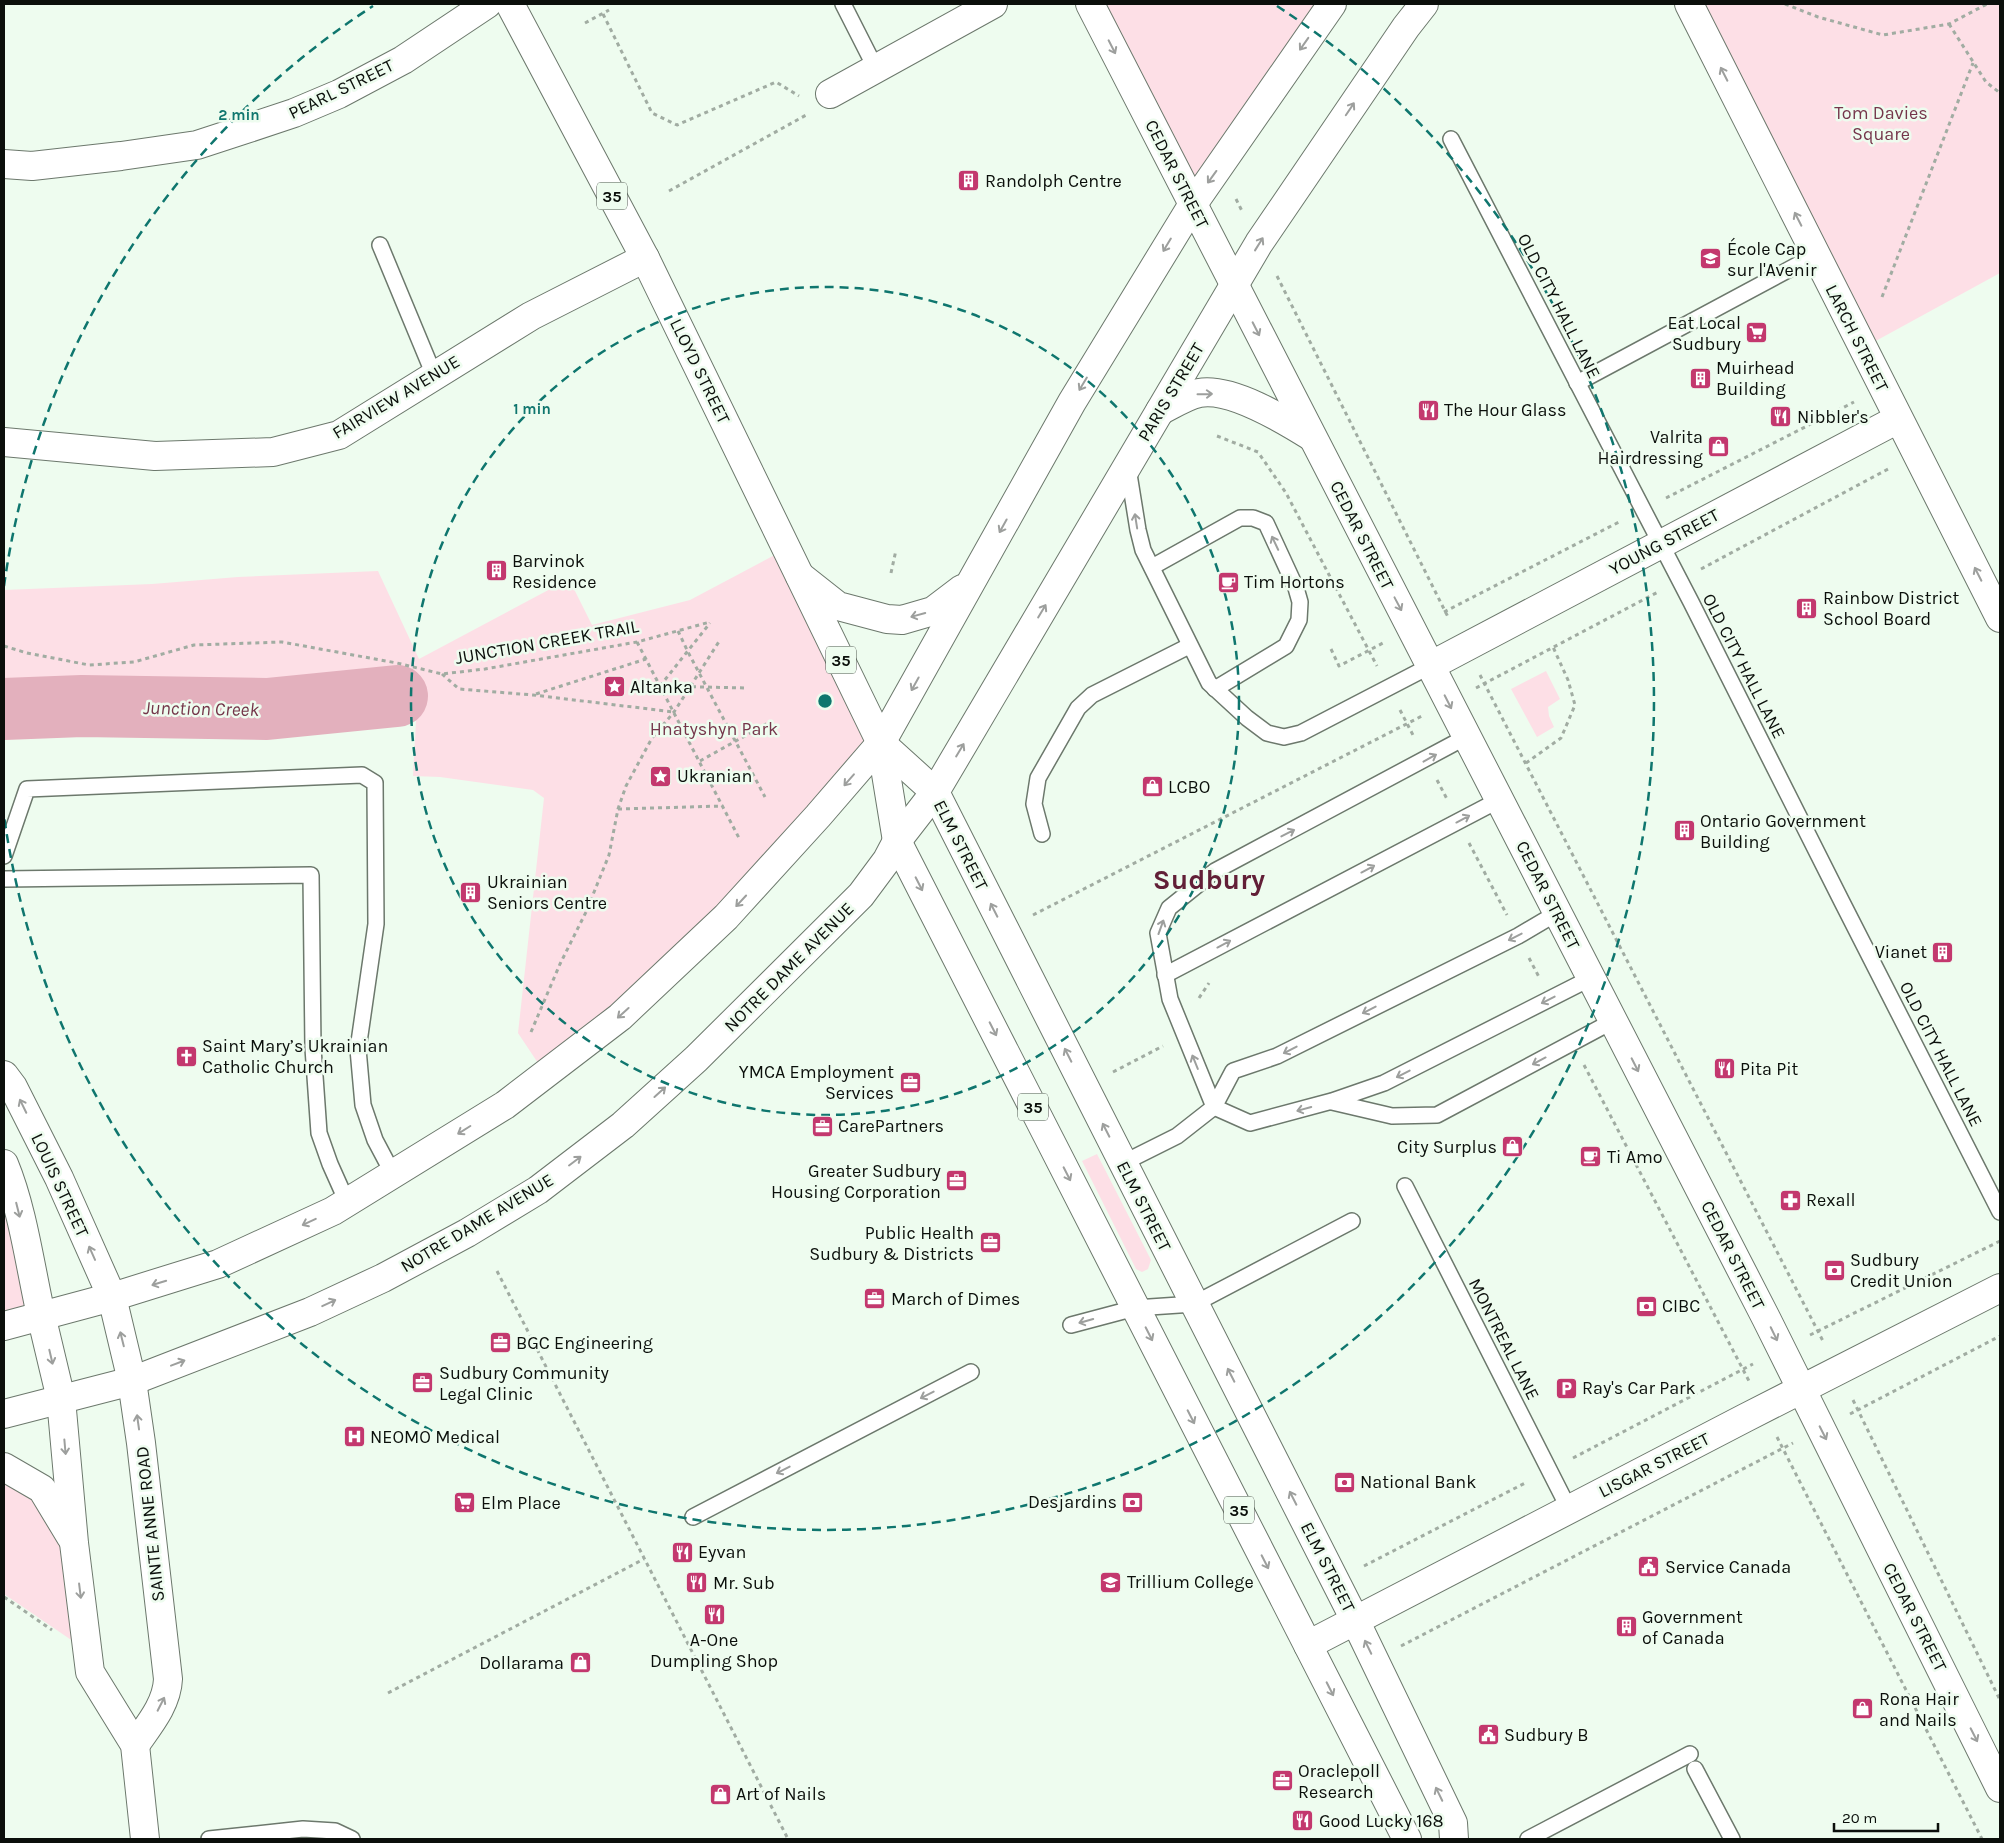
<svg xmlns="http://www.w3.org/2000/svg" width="2004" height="1843" viewBox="0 0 2004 1843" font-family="Karla,sans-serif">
  <rect width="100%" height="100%" fill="#eefcef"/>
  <g fill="#fddfe6">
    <polygon points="1093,4 1328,4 1193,199"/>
    <polygon points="1688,4 2000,4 2000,273 1861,349"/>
    <polygon points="784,550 878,743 724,914 544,1072 518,1033 544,798 533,790 440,777 413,776 417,703 359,719 258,728 4,737 4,590 152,584 238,577 378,571 419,659 569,579 592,625 690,600"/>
    <polygon points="1546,671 1560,699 1548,707 1549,716 1554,727 1537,737 1511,689"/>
    <polygon points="1097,1154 1151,1260 1148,1269 1142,1272 1136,1269 1082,1161"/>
    <polygon points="4,1171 37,1314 4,1323"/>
    <polygon points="4,1471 40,1493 70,1542 83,1648 4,1594"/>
  </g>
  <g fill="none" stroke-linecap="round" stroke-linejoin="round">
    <polyline stroke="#e3b0bd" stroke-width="62" points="4,709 82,706 267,709 397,696"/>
    <defs>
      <g id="service">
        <polyline points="843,4 876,69"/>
        <polyline points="1451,139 1691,602 1842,902 2000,1212"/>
        <polyline points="380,245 434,375"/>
        <polyline points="1577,383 1816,255"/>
        <polyline points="1128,468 1138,530 1143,550 1209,683 1247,718 1267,733 1284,737 1301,733 1430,666"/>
        <polyline points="1152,567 1240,518 1253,518 1266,523 1296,588 1300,602 1299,620 1286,646 1215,689"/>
        <polyline points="1466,737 1215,871 1169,908 1158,933 1170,999 1214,1107 1250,1123 1332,1101 1384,1083 1591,978"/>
        <polyline points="1042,834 1034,804 1038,778 1078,708 1092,695 1189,646"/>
        <polyline points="4,856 27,789 362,775 375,783 376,924 358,1049 363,1105 375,1140 393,1174"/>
        <polyline points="4,879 311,875 313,1048 319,1133 330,1164 347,1202"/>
        <polyline points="1165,975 1499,800"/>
        <polyline points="1332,1102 1392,1116 1437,1115 1613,1021"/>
        <polyline points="1123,1163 1177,1136 1214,1107 1233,1071 1277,1056 1518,936 1557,913"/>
        <polyline points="1405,1186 1569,1509"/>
        <polyline points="1071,1325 1135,1308 1194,1304 1352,1221"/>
        <polyline points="693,1517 971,1372"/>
        <polyline points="1695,1769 1732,1839"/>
        <polyline points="209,1839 303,1829 335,1831 352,1839"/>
        <polyline points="1528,1839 1690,1754"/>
      </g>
      <g id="minor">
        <polyline points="830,94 993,4"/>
        <polyline points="4,164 32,166 121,156 197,145 246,129 294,113 339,94 403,60 487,4"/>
        <polyline points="4,442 155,456 273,452 339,435 531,316 645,258"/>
        <polyline points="1430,666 1898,419"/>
        <polyline points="4,1075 13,1087 59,1178 112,1297"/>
        <path d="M 4,1164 C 23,1210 30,1266 41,1315"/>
        <polyline points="1308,1645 1745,1418 2000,1288"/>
      </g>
      <g id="tertiary">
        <polyline points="1090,4 1766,1318 2000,1788"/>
        <polyline points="1689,4 2000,618"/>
      </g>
      <g id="secondary">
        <path d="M 1160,411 C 1172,405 1185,396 1199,393 C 1231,387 1285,420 1312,437"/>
        <polyline points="800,576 838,606 887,619 902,620 933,611 962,589"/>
        <path d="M 112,1297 L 132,1381 L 141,1443 L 168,1679 C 167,1704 149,1725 135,1745"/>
        <polyline points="41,1315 61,1399 74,1543 90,1672 135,1745 145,1839"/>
        <polyline points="4,1326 112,1297 218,1264 333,1211 505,1105 620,1017 726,917 818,816 881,743 1072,402 1193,204 1332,4"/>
        <polyline points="4,1414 132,1381 310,1312 383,1278 467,1233 538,1190 623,1125 696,1059 861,895 887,860 897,841 935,792 1259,243 1406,27 1424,4"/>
        <polyline points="4,1467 42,1489 71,1537"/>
      </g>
      <g id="primary">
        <polyline points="510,4 645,258 881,743 897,841 1407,1839"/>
        <polyline points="881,743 935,792 1355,1620 1453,1823 1454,1839"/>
      </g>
    </defs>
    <use href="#service" stroke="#6c786c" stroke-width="18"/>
    <use href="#minor" stroke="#6c786c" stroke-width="30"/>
    <use href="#tertiary" stroke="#6c786c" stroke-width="30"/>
    <use href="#secondary" stroke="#6c786c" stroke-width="30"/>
    <use href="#primary" stroke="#6c786c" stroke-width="30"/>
    <g stroke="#a1aca2" stroke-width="3" stroke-dasharray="4 4" stroke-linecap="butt">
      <polyline points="1785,4 1818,17 1883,35 1949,24 1987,4"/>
      <polyline points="603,14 652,113 677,125 776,82 799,96"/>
      <polyline points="585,23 609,10"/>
      <polyline points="1949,24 1986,82 2000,93"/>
      <polyline points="669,191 808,114"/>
      <polyline points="1236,199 1242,211"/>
      <polyline points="1277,276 1449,619"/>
      <polyline points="1882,297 1973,63"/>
      <polyline points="1217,436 1258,452 1286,493 1377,666"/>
      <polyline points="1666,498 1854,402"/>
      <polyline points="1701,569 1890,468"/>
      <polyline points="891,573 896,550"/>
      <polyline points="1444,612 1621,521"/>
      <polyline points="678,631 688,652 765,797"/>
      <polyline points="637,642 739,838"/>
      <polyline points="4,646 27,653 89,665 134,662 194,645 282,642 397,663 442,674 485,669 637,642 710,622"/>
      <polyline points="1331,649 1339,666 1383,643"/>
      <polyline points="442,674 459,689 533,695 674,712"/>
      <polyline points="1480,675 1824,1343"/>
      <polyline points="660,686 747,688"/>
      <polyline points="660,686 710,623"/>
      <polyline points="1476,688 1658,592"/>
      <polyline points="536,694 646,659"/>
      <polyline points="1400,710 1414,737"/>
      <polyline points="700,761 768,723"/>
      <polyline points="1526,763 1561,738 1575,705 1568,680 1553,647"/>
      <polyline points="1437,780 1447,799"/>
      <polyline points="618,809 723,806"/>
      <polyline points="1469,843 1507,915"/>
      <polyline points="1033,915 1422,716"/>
      <polyline points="1529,958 1539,977"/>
      <polyline points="1199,998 1209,983"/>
      <polyline points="531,1032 560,964 586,912 609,855 618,809 626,786 652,738 674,712 720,640"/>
      <polyline points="1584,1065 1749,1381"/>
      <polyline points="1113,1072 1163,1046"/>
      <polyline points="497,1271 788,1839"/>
      <polyline points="1810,1335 2000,1241"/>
      <polyline points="1853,1400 2000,1700"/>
      <polyline points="1850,1414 2000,1336"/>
      <polyline points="1777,1437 1982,1839"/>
      <polyline points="1573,1458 1753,1364"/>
      <polyline points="1364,1566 1527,1482"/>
      <polyline points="4,1597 52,1630"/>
      <polyline points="1401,1646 1793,1443"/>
      <polyline points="388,1693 644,1559"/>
    </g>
    <use href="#service" stroke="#fff" stroke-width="15"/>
    <use href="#minor" stroke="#fff" stroke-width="28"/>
    <use href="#tertiary" stroke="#fff" stroke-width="28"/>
    <use href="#secondary" stroke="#fff" stroke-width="28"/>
    <use href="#primary" stroke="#fff" stroke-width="28"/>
  </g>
  <defs><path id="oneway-shaft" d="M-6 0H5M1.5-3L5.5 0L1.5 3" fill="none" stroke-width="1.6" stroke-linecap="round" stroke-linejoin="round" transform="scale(1.25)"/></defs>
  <g stroke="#9d9f9d">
    <use href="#oneway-shaft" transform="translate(1304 44) rotate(125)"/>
    <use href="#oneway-shaft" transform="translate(1112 47) rotate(63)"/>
    <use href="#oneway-shaft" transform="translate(1724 74) rotate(-117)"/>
    <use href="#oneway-shaft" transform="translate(1350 109) rotate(-56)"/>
    <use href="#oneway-shaft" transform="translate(1212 177) rotate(126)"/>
    <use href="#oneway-shaft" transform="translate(1798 219) rotate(-117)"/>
    <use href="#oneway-shaft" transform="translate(1259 244) rotate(-58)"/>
    <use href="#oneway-shaft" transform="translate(1167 245) rotate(121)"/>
    <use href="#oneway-shaft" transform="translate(1256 329) rotate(63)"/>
    <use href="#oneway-shaft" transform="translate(1083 384) rotate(121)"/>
    <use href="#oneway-shaft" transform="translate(1205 394) rotate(-1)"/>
    <use href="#oneway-shaft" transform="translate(1136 521) rotate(-99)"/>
    <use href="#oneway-shaft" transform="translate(1003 526) rotate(119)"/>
    <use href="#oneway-shaft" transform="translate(1275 543) rotate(-115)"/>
    <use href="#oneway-shaft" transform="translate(1978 574) rotate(-117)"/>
    <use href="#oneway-shaft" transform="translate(1398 604) rotate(62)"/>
    <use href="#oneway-shaft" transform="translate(1042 611) rotate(-59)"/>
    <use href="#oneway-shaft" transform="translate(918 615) rotate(165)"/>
    <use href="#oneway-shaft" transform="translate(915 684) rotate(119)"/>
    <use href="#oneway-shaft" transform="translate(1448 702) rotate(63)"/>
    <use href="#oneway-shaft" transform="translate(960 750) rotate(-59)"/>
    <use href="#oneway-shaft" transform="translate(1430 758) rotate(-29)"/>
    <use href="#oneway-shaft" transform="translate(849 780) rotate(131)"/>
    <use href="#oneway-shaft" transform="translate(1463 819) rotate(-28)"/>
    <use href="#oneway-shaft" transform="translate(1288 833) rotate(-27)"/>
    <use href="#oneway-shaft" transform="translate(1368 869) rotate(-28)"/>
    <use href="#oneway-shaft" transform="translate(919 884) rotate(63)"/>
    <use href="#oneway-shaft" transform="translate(741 901) rotate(133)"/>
    <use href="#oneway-shaft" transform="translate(994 910) rotate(-117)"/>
    <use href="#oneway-shaft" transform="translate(1161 927) rotate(-70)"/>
    <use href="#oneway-shaft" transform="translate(1515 937) rotate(153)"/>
    <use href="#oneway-shaft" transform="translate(1224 944) rotate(-28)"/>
    <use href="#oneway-shaft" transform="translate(1548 1000) rotate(153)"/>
    <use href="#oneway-shaft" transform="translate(1369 1010) rotate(153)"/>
    <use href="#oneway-shaft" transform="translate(623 1013) rotate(138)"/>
    <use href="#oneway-shaft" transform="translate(993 1029) rotate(63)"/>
    <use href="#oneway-shaft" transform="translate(1290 1050) rotate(153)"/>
    <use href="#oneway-shaft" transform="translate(1068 1055) rotate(-117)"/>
    <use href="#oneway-shaft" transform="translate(1539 1061) rotate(152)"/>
    <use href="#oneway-shaft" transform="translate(1195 1062) rotate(-112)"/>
    <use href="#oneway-shaft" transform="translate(1635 1065) rotate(63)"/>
    <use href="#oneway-shaft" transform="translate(1403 1074) rotate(153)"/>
    <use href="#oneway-shaft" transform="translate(660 1092) rotate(-42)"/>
    <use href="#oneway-shaft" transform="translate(23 1106) rotate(-116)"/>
    <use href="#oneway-shaft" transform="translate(1304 1109) rotate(165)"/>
    <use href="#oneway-shaft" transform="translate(464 1130) rotate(148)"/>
    <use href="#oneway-shaft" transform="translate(1106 1130) rotate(-117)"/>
    <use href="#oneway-shaft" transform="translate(575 1161) rotate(-37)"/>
    <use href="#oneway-shaft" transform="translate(1067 1174) rotate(63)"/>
    <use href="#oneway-shaft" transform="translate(18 1210) rotate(76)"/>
    <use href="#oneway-shaft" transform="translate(309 1222) rotate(155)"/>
    <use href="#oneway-shaft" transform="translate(92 1253) rotate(-114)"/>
    <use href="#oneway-shaft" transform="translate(159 1283) rotate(163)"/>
    <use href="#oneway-shaft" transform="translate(329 1303) rotate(-25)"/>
    <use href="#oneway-shaft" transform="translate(1086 1321) rotate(164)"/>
    <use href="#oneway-shaft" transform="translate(1149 1334) rotate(63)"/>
    <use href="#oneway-shaft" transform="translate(1774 1334) rotate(64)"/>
    <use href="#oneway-shaft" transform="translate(122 1339) rotate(-104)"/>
    <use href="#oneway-shaft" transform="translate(51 1357) rotate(77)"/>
    <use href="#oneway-shaft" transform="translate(178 1363) rotate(-21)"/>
    <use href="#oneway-shaft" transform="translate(1231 1375) rotate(-117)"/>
    <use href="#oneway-shaft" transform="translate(927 1395) rotate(153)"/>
    <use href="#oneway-shaft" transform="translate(1191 1417) rotate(63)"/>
    <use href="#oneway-shaft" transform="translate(138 1422) rotate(-98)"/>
    <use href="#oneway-shaft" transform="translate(1823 1433) rotate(63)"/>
    <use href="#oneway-shaft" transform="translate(65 1447) rotate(85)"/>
    <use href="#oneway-shaft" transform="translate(783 1470) rotate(153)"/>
    <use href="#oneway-shaft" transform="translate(1293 1498) rotate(-117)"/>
    <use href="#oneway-shaft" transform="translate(1265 1562) rotate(63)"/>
    <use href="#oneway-shaft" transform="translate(80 1591) rotate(83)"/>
    <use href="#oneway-shaft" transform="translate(1368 1647) rotate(-116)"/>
    <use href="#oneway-shaft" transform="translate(1330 1689) rotate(63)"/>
    <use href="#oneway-shaft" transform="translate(161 1704) rotate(-63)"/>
    <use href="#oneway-shaft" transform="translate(1974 1735) rotate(63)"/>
    <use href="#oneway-shaft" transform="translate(1439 1794) rotate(-116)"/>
  </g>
  <g fill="none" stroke="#0f766e" stroke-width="2.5" stroke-dasharray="9 6">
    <circle cx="825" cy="701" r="414"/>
    <path d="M4 586A829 829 0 0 1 373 6M1277 6A829 829 0 1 1 4 816"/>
  </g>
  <defs>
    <symbol id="building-square" viewBox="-11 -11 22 22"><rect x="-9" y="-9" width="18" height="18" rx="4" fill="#c3386e" stroke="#eefcef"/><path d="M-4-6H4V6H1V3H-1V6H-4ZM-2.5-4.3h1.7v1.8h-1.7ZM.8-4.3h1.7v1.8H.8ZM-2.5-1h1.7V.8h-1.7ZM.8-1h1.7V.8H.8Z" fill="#fff"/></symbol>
    <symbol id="school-square" viewBox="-11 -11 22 22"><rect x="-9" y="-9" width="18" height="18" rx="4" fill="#c3386e" stroke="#eefcef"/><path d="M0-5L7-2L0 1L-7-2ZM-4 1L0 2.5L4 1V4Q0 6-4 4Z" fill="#fff"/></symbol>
    <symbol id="supermarket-square" viewBox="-11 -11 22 22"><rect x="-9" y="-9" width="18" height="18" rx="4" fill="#c3386e" stroke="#eefcef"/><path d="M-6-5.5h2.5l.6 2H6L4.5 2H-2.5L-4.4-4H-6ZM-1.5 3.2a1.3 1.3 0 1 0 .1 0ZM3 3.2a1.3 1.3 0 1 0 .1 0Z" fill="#fff"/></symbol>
    <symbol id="restaurant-square" viewBox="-11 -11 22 22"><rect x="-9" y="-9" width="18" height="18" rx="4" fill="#c3386e" stroke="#eefcef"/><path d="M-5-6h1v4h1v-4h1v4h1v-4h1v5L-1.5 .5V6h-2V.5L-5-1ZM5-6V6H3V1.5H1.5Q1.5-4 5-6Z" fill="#fff"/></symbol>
    <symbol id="shop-square" viewBox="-11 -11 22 22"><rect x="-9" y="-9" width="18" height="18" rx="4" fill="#c3386e" stroke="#eefcef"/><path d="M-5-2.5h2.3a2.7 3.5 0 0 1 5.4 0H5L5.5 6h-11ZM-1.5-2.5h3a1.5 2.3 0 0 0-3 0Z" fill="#fff"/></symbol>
    <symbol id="cafe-square" viewBox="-11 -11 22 22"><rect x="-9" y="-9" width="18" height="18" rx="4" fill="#c3386e" stroke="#eefcef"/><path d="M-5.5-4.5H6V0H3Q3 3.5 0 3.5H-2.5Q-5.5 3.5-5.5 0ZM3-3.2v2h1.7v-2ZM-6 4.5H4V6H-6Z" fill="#fff"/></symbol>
    <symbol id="sight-square" viewBox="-11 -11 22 22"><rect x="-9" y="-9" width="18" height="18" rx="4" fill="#c3386e" stroke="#eefcef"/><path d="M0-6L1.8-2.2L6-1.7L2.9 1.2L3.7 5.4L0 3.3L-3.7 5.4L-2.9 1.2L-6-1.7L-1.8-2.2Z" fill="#fff"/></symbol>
    <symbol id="church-square" viewBox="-11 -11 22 22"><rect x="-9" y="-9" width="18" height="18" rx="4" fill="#c3386e" stroke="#eefcef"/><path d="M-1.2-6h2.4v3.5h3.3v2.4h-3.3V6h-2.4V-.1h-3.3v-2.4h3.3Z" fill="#fff"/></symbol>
    <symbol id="office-square" viewBox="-11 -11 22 22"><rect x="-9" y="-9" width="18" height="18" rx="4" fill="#c3386e" stroke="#eefcef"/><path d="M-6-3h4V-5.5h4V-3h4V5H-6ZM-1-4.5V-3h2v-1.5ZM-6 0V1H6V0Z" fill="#fff"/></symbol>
    <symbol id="pharmacy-square" viewBox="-11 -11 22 22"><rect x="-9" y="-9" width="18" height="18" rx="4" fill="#c3386e" stroke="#eefcef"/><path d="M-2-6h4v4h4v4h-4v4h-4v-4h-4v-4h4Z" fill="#fff"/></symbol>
    <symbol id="bank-square" viewBox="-11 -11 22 22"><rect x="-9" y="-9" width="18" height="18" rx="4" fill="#c3386e" stroke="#eefcef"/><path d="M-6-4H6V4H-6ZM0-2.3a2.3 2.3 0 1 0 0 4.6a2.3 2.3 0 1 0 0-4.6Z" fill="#fff"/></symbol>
    <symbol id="parking-square" viewBox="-11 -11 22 22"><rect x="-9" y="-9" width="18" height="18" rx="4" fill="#c3386e" stroke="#eefcef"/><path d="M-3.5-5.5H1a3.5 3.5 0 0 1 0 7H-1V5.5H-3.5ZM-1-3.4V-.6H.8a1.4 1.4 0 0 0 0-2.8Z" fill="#fff"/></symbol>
    <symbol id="hospital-square" viewBox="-11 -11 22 22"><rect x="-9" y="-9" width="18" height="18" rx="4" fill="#c3386e" stroke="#eefcef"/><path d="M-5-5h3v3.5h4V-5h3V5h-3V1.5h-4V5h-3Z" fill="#fff"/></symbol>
    <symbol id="civic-square" viewBox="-11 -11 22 22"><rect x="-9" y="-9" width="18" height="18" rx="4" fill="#c3386e" stroke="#eefcef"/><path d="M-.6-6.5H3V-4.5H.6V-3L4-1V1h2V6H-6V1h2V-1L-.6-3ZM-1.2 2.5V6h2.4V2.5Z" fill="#fff"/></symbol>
    <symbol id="university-square" viewBox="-11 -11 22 22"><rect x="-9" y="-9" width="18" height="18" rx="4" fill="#c3386e" stroke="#eefcef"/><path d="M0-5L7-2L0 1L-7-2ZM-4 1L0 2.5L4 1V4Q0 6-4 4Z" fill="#fff"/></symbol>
  </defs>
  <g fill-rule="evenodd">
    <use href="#building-square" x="956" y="168" width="25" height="25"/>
    <use href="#school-square" x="1698" y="246" width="25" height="25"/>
    <use href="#supermarket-square" x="1744" y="320" width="25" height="25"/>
    <use href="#building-square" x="1688" y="366" width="25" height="25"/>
    <use href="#restaurant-square" x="1416" y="398" width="25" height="25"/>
    <use href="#restaurant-square" x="1768" y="404" width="25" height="25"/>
    <use href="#shop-square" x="1706" y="434" width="25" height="25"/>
    <use href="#building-square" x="484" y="558" width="25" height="25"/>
    <use href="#cafe-square" x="1216" y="570" width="25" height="25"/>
    <use href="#building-square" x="1794" y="596" width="25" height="25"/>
    <use href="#sight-square" x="602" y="674" width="25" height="25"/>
    <use href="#sight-square" x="648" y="764" width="25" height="25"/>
    <use href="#shop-square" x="1140" y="774" width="25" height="25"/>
    <use href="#building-square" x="1672" y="818" width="25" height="25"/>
    <use href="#building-square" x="458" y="880" width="25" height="25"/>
    <use href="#building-square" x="1930" y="940" width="25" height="25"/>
    <use href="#church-square" x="174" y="1044" width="25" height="25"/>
    <use href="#restaurant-square" x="1712" y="1056" width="25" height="25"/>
    <use href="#office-square" x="898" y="1070" width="25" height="25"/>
    <use href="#office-square" x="810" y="1114" width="25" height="25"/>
    <use href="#shop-square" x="1500" y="1134" width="25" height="25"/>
    <use href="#cafe-square" x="1578" y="1144" width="25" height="25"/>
    <use href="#office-square" x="944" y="1168" width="25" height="25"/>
    <use href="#pharmacy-square" x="1778" y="1188" width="25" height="25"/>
    <use href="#office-square" x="978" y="1230" width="25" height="25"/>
    <use href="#bank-square" x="1822" y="1258" width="25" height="25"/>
    <use href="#office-square" x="862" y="1286" width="25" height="25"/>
    <use href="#bank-square" x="1634" y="1294" width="25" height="25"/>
    <use href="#office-square" x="488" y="1330" width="25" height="25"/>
    <use href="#office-square" x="410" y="1370" width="25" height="25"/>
    <use href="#parking-square" x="1554" y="1376" width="25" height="25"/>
    <use href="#hospital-square" x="342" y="1424" width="25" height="25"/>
    <use href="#bank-square" x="1332" y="1470" width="25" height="25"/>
    <use href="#bank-square" x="1120" y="1490" width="25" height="25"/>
    <use href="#supermarket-square" x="452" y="1490" width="25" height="25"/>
    <use href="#restaurant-square" x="670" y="1540" width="25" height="25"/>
    <use href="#civic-square" x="1636" y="1554" width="25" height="25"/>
    <use href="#university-square" x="1098" y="1570" width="25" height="25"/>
    <use href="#restaurant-square" x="684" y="1570" width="25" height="25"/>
    <use href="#restaurant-square" x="702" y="1602" width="25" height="25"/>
    <use href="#building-square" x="1614" y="1614" width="25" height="25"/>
    <use href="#shop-square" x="568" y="1650" width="25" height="25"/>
    <use href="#shop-square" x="1850" y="1696" width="25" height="25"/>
    <use href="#civic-square" x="1476" y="1722" width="25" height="25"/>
    <use href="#office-square" x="1270" y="1768" width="25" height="25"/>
    <use href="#shop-square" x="708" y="1782" width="25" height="25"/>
    <use href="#restaurant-square" x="1290" y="1808" width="25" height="25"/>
  </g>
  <g text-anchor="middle" stroke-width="5" stroke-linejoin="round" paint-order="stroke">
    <g fill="#eefcef" stroke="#4f564f" stroke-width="1">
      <rect x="597" y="182.5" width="30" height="27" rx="4"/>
      <rect x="826" y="646.5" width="30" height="27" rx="4"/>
      <rect x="1018" y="1093.5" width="30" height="27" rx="4"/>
      <rect x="1224" y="1496.5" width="30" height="27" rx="4"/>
    </g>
    <g font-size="16" font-weight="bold" fill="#0b0f0b">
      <text x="612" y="202">35</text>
      <text x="841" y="666">35</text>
      <text x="1033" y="1113">35</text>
      <text x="1239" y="1516">35</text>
    </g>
    <g font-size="18" fill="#0b0f0b" stroke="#eefcef">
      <text transform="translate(341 89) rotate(-26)" y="6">PEARL STREET</text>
      <text transform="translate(1177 174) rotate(63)" y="6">CEDAR STREET</text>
      <text transform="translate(1559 306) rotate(63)" y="6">OLD CITY HALL LANE</text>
      <text transform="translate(1857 338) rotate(63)" y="6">LARCH STREET</text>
      <text transform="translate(700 371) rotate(64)" y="6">LLOYD STREET</text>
      <text transform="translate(1171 392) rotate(-59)" y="6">PARIS STREET</text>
      <text transform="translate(396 397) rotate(-31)" y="6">FAIRVIEW AVENUE</text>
      <text transform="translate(1362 535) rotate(63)" y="6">CEDAR STREET</text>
      <text transform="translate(1664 542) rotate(-28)" y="6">YOUNG STREET</text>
      <text transform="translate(547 642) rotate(-10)" y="6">JUNCTION CREEK TRAIL</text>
      <text transform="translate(1744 666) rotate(63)" y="6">OLD CITY HALL LANE</text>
      <text transform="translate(961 845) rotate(63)" y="6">ELM STREET</text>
      <text transform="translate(1548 895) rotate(63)" y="6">CEDAR STREET</text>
      <text transform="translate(789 967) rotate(-45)" y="6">NOTRE DAME AVENUE</text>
      <text transform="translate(1941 1054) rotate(63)" y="6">OLD CITY HALL LANE</text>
      <text transform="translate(60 1185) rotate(65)" y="6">LOUIS STREET</text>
      <text transform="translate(1144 1206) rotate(63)" y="6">ELM STREET</text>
      <text transform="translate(477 1223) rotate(-31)" y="6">NOTRE DAME AVENUE</text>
      <text transform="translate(1733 1255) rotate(63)" y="6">CEDAR STREET</text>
      <text transform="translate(1504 1339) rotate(63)" y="6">MONTREAL LANE</text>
      <text transform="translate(1654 1465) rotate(-27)" y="6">LISGAR STREET</text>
      <text transform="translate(150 1524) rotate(-96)" y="6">SAINTE ANNE ROAD</text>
      <text transform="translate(1328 1567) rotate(63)" y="6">ELM STREET</text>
      <text transform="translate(1915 1617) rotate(63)" y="6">CEDAR STREET</text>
    </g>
    <g font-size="18" fill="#75364b" stroke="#eefcef">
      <text x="1881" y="119">Tom Davies<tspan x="1881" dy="21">Square</tspan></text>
      <text x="714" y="735">Hnatyshyn Park</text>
    </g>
    <g font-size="18" fill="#0b0f0b" stroke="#eefcef" text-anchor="start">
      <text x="985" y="187">Randolph Centre</text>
      <text x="1727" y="255">École Cap<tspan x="1727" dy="21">sur l'Avenir</tspan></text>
      <text x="1741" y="329" text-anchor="end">Eat Local<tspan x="1741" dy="21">Sudbury</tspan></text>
      <text x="1716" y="374">Muirhead<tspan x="1716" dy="21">Building</tspan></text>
      <text x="1444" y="416">The Hour Glass</text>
      <text x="1797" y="423">Nibbler's</text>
      <text x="1703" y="443" text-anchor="end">Valrita<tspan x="1703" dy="21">Hairdressing</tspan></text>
      <text x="512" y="567">Barvinok<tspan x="512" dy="21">Residence</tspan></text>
      <text x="1244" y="588">Tim Hortons</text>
      <text x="1823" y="604">Rainbow District<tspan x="1823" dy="21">School Board</tspan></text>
      <text x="630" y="693">Altanka</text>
      <text x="677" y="782">Ukranian</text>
      <text x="1168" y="793">LCBO</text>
      <text x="1700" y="827">Ontario Government<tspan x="1700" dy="21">Building</tspan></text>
      <text x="487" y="888">Ukrainian<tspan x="487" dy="21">Seniors Centre</tspan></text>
      <text x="1927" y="958" text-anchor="end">Vianet</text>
      <text x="202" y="1052">Saint Mary’s Ukrainian<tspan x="202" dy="21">Catholic Church</tspan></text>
      <text x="1740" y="1075">Pita Pit</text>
      <text x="894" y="1078" text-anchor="end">YMCA Employment<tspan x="894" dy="21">Services</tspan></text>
      <text x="838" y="1132">CarePartners</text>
      <text x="1497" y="1153" text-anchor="end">City Surplus</text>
      <text x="1607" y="1163">Ti Amo</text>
      <text x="941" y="1177" text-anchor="end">Greater Sudbury<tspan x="941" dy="21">Housing Corporation</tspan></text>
      <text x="1806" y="1206">Rexall</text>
      <text x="974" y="1239" text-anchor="end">Public Health<tspan x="974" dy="21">Sudbury &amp; Districts</tspan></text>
      <text x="1850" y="1266">Sudbury<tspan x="1850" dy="21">Credit Union</tspan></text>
      <text x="891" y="1305">March of Dimes</text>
      <text x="1662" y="1312">CIBC</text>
      <text x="516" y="1349">BGC Engineering</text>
      <text x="439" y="1379">Sudbury Community<tspan x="439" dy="21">Legal Clinic</tspan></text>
      <text x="1582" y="1394">Ray's Car Park</text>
      <text x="370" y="1443">NEOMO Medical</text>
      <text x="1360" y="1488">National Bank</text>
      <text x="1117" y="1508" text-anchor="end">Desjardins</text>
      <text x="481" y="1509">Elm Place</text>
      <text x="698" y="1558">Eyvan</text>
      <text x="1665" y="1573">Service Canada</text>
      <text x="1127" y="1588">Trillium College</text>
      <text x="713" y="1589">Mr. Sub</text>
      <text x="1642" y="1623">Government<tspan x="1642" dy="21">of Canada</tspan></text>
      <text x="714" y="1646" text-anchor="middle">A-One<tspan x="714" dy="21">Dumpling Shop</tspan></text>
      <text x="564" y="1669" text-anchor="end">Dollarama</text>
      <text x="1879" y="1705">Rona Hair<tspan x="1879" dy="21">and Nails</tspan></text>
      <text x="1504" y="1741">Sudbury B</text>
      <text x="1298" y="1777">Oraclepoll<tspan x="1298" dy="21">Research</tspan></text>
      <text x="736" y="1800">Art of Nails</text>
      <text x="1319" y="1827">Good Lucky 168</text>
    </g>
    <g font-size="19" font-style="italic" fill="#733448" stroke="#eefcef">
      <text transform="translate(201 708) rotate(1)" y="7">Junction Creek</text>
    </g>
    <g font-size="28" font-weight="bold" fill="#621f37" stroke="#eefcef">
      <text x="1209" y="889">Sudbury</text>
    </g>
  </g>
  <circle cx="825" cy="701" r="8" fill="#0f766e" stroke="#eefcef" stroke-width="2.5"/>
  <g font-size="15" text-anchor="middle" font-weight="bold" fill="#0f766e" stroke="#eefcef" stroke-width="5" stroke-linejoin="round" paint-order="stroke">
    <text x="239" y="120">2 min</text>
    <text x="532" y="414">1 min</text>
  </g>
  <rect width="2004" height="1843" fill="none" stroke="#0b0f0b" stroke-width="10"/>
  <path d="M1834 1823v8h104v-8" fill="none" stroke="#0b0f0b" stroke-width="2.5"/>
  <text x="1842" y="1823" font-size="15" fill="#0b0f0b" stroke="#eefcef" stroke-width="4" paint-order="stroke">20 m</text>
</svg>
